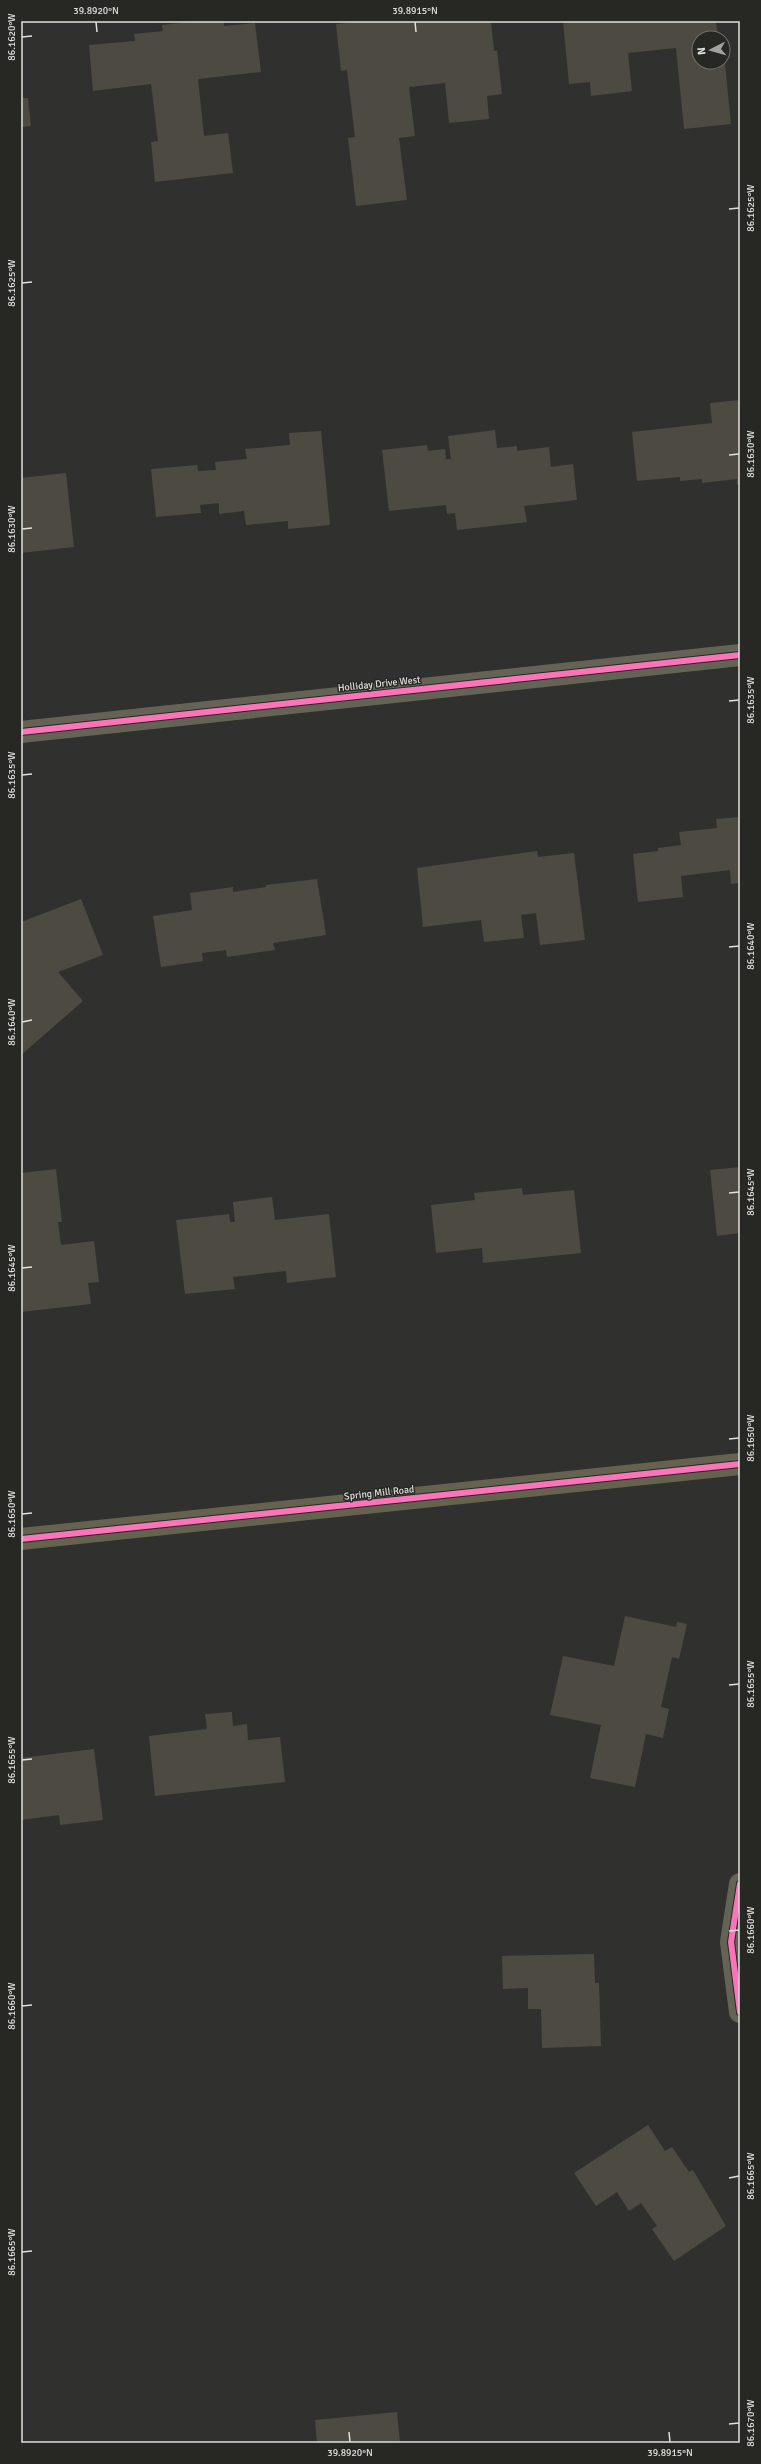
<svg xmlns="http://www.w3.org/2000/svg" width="761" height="2464" viewBox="0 0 761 2464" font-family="Signika,sans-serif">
  <rect width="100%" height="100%" fill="#30302e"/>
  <g fill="#4d4b41">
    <polygon points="197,21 224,21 224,26 255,23 261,72 198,79 204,136 228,133 233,173 155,182 151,142 158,141 151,84 93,91 89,45 135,41 134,34 163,31 162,25"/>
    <polygon points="364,21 491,21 494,51 497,50 502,94 487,96 489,119 449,123 445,83 409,87 415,136 399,138 407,200 356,206 348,138 355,137 347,70 341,71 336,24"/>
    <polygon points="563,21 716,21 718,38 699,38 699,62 723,62 724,54 731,124 684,129 676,48 628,53 632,91 591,96 590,82 569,84"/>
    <polygon points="21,98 28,98 31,126 21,127"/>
    <polygon points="740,400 740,484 737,485 737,479 702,483 702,479 680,481 680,477 637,481 632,432 712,423 710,403"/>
    <polygon points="495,430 497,448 517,446 517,451 549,447 551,467 573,464 577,500 524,506 527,522 457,530 455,513 447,514 446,505 389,511 382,450 427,445 428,451 445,449 446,459 451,459 448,436"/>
    <polygon points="321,431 330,525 288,529 288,521 246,525 244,511 219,514 219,503 200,505 201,513 156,517 151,469 197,465 198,471 216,470 215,462 247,459 245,449 290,445 289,433"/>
    <polygon points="66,473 74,547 21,553 21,478"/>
    <polygon points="740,817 740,883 731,884 730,870 681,876 683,897 638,902 633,854 658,851 658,848 681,845 679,832 717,828 716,819"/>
    <polygon points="537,851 538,857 574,853 585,940 540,945 536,913 521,915 524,938 484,942 481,920 423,927 417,868"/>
    <polygon points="317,879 326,935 273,943 275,950 227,957 226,950 202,953 203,961 161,967 153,916 192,910 190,893 233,887 233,892 266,887 266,885"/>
    <polygon points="81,899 103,955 58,972 83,1001 21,1055 21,922"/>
    <polygon points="740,1167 740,1233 717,1236 710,1170"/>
    <polygon points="56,1169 62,1222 58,1222 61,1245 94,1241 99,1282 88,1283 91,1304 21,1312 21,1173"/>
    <polygon points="522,1188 523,1195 574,1190 581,1253 483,1263 482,1248 436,1253 431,1205 475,1200 474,1193"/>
    <polygon points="272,1197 275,1220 329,1214 336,1277 287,1283 286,1271 233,1277 235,1289 185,1294 176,1220 229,1214 230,1222 235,1222 233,1202"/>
    <polygon points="625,1616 676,1627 677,1622 687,1624 679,1659 672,1657 661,1707 669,1709 663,1738 646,1734 635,1787 590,1778 601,1725 550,1715 563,1656 614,1666"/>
    <polygon points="232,1712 233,1726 247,1724 248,1740 280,1737 285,1782 155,1796 149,1736 207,1729 205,1714"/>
    <polygon points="94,1749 103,1820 60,1825 59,1815 21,1820 21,1758"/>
    <polygon points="594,1954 595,1983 599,1983 601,2046 542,2048 541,2009 528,2009 528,1988 503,1989 502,1956"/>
    <polygon points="648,2125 665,2151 672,2147 689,2172 693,2170 726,2226 674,2261 652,2229 657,2226 641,2203 629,2211 617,2192 596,2206 574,2173"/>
    <polygon points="397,2412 400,2443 317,2443 315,2420"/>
  </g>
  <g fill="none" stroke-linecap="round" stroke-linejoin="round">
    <g stroke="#656355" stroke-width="22">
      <polyline points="21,732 740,655"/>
      <polyline points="740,1884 731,1942 740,2012"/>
    </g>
    <polyline stroke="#65624f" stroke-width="22" points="21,1539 740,1464"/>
    <defs>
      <g id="cycleway">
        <polyline points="21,732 740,655"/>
        <polyline points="21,1539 740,1464"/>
        <polyline points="740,1884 731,1942 740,2012"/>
      </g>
    </defs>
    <use href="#cycleway" stroke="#272724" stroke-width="8"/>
    <use href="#cycleway" stroke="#fb73b8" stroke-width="6"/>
  </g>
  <path fill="none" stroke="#e0dfdd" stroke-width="1.5" d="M 96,22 L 97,32M 415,22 L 416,32M 22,37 L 32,36M 729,209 L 739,208M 22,283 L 32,282M 729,455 L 739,454M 22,529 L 32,528M 729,701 L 739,700M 22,775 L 32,774M 729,947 L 739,946M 22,1022 L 32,1020M 729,1193 L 739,1192M 22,1268 L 32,1267M 729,1439 L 739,1438M 22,1514 L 32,1513M 729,1685 L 739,1684M 22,1760 L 32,1759M 729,1931 L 739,1930M 22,2006 L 32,2005M 729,2178 L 739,2176M 22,2252 L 32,2251M 729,2424 L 739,2423M 349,2432 L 350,2442M 669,2432 L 670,2442"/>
  <g text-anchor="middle" stroke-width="3" stroke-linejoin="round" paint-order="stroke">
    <g font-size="10" fill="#e0dfdd" stroke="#272724">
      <text transform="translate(379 683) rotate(-6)" y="4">Holliday Drive West</text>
      <text transform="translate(379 1492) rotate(-6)" y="4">Spring Mill Road</text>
    </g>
  </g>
  <rect width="761" height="2464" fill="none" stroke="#272724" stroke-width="44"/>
  <g transform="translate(711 50) rotate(264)"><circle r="19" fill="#272724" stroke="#71716e"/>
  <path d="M0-3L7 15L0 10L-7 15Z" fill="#a2a2a0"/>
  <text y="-6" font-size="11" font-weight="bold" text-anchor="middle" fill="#e0dfdd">N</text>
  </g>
  <rect x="22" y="22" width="717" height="2420" fill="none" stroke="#e0dfdd" stroke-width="1.5"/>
  <g font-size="10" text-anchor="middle" fill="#e0dfdd">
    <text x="96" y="14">39.8920°N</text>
    <text x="415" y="14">39.8915°N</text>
    <text transform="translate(11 37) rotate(-90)" y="4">86.1620°W</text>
    <text transform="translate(750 208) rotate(-90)" y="4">86.1625°W</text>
    <text transform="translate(11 283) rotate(-90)" y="4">86.1625°W</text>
    <text transform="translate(750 454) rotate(-90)" y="4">86.1630°W</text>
    <text transform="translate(11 529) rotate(-90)" y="4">86.1630°W</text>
    <text transform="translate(750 700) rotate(-90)" y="4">86.1635°W</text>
    <text transform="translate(11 775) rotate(-90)" y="4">86.1635°W</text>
    <text transform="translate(750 946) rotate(-90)" y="4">86.1640°W</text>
    <text transform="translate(11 1022) rotate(-90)" y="4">86.1640°W</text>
    <text transform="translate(750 1192) rotate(-90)" y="4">86.1645°W</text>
    <text transform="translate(11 1268) rotate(-90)" y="4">86.1645°W</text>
    <text transform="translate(750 1438) rotate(-90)" y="4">86.1650°W</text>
    <text transform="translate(11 1514) rotate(-90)" y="4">86.1650°W</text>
    <text transform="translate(750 1684) rotate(-90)" y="4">86.1655°W</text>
    <text transform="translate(11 1760) rotate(-90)" y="4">86.1655°W</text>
    <text transform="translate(750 1930) rotate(-90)" y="4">86.1660°W</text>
    <text transform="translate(11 2006) rotate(-90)" y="4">86.1660°W</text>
    <text transform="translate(750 2176) rotate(-90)" y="4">86.1665°W</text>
    <text transform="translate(11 2252) rotate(-90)" y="4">86.1665°W</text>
    <text transform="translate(750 2423) rotate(-90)" y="4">86.1670°W</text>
    <text x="350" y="2456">39.8920°N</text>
    <text x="670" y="2456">39.8915°N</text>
  </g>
</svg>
